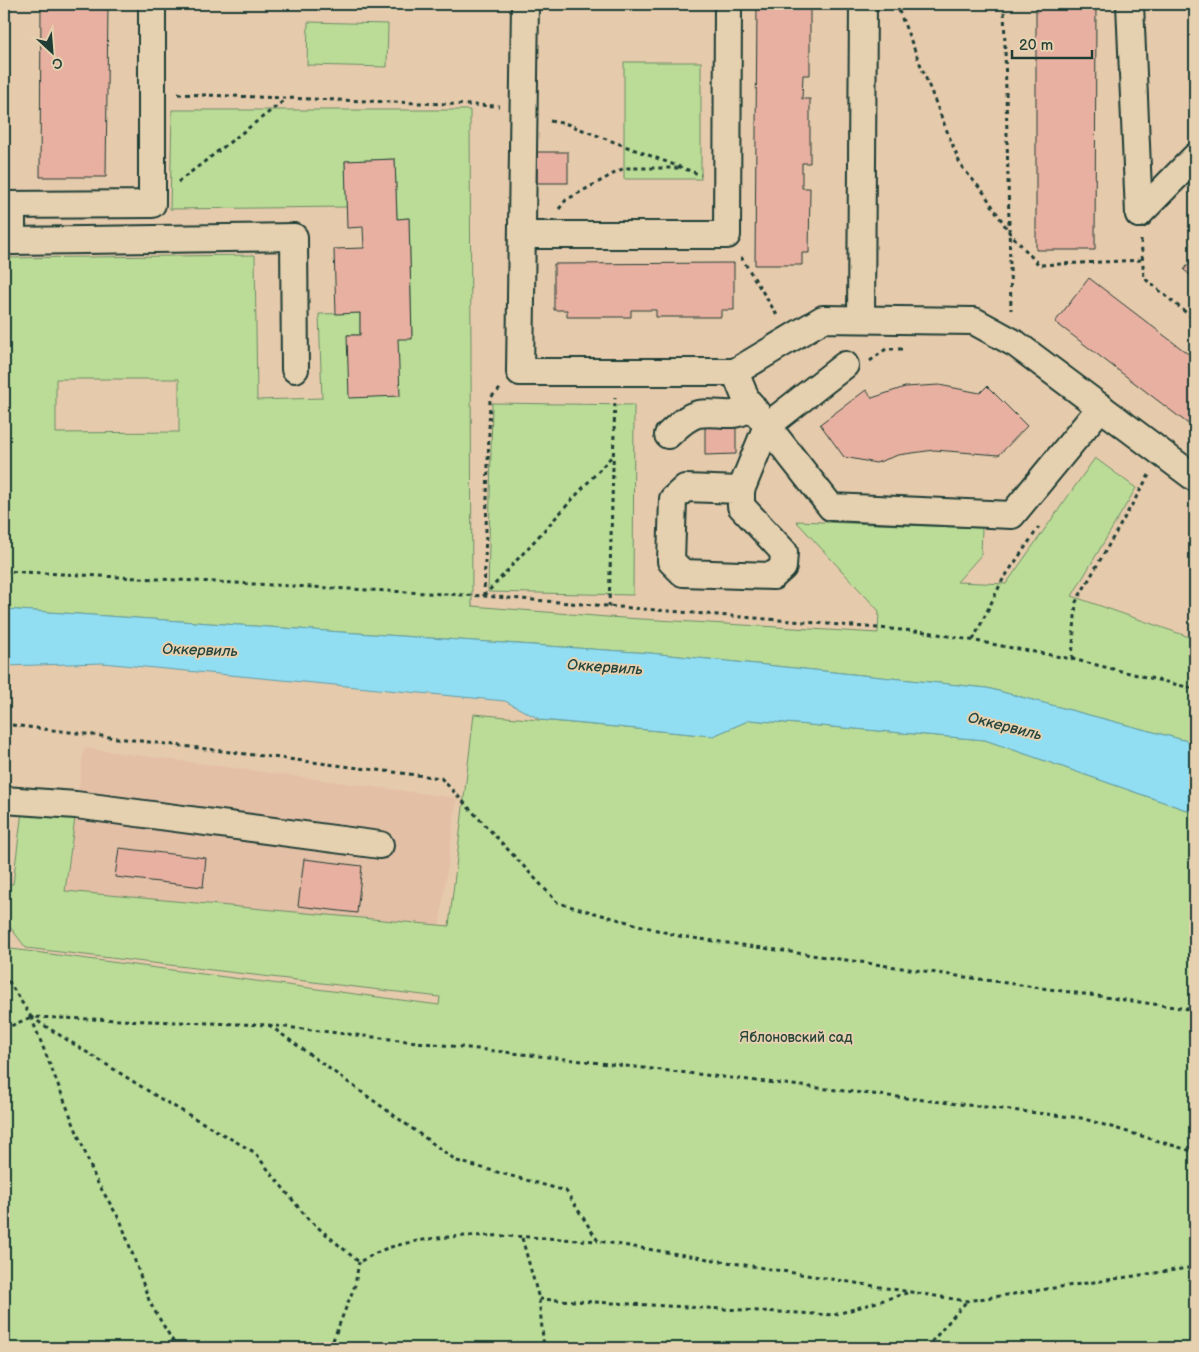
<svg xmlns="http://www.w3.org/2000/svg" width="1199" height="1352" viewBox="0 0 1199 1352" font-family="'Balsamiq Sans',sans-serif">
  <rect width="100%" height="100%" fill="#e6caac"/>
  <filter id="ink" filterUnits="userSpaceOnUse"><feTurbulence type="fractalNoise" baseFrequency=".02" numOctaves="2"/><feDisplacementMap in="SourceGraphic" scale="10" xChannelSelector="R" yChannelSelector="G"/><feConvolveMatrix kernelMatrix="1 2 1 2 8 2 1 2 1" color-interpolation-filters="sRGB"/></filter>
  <g filter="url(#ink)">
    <polygon fill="#e3bfa6" points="84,748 457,798 432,979 60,928"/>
    <g fill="#badc96" stroke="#6c8c65" fill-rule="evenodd">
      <polygon points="308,22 388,24 387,67 307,65"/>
      <rect x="624" y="62" width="77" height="117"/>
      <path d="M 172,110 L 470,110 L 472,606 L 607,617 L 878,633 L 879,611 L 796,521 L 982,528 L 981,555 L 957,582 L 1006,584 L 1095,458 L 1136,488 L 1072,596 L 1195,639 L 1195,743 L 987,688 L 650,653 L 4,609 L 4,258 L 255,255 L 257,400 L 322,398 L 319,314 L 360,313 L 360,335 L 347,335 L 412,338 L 409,218 L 397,219 L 395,159 L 345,161 L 347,207 L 170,209 ZM 56,379 L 179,379 L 179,432 L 56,433 Z"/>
      <polygon points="492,403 634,405 633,595 488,592"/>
      <polygon points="474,714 713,736 750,720 985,740 1195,813 1195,1348 4,1348 4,948 439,1005 440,997 26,948 4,919 4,884 13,884 22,811 75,818 65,891 449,926"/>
    </g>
    <polygon fill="#91ddf1" stroke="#639da5" points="4,609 650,653 987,688 1195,743 1195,813 985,740 750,720 713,736 541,720 505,701 102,663 4,666"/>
    <g fill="#e8b0a0" stroke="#1f3d34">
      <polygon points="41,4 108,4 106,177 40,177"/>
      <polygon points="757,4 803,4 803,9 810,8 810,75 803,75 802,99 810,99 810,163 802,163 802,188 810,188 809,253 802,253 802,265 755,265"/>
      <polygon points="1036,4 1096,4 1095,250 1036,250"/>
      <rect x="537" y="152" width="31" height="31"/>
      <polygon points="395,159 397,219 409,218 412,339 398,339 400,396 349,398 347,335 360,335 360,313 336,314 334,249 364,248 363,227 347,228 345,161"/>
      <polygon points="1195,255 1195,279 1184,270"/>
      <polygon points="734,263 734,310 721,310 721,317 656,317 656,310 631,310 631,317 567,317 567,310 554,310 554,264"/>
      <polygon points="1089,278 1195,359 1195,429 1055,322"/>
      <polygon points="939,385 980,393 987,386 1027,426 999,455 934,450 898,455 876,463 844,457 820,424 866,390 872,398 905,387"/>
      <polygon points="736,425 736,454 705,455 705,426"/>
      <polygon points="119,848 206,858 203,887 115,877"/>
      <polygon points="304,859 362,866 357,913 298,906"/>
    </g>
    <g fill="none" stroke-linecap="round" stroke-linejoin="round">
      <defs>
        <g id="minor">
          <polyline points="525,4 520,372 735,372 823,319 974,321 1016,344 1195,478"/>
          <polyline points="1130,4 1139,214"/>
          <polyline points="4,205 152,204 152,4"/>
          <polyline points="12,205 12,241 294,237 295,369"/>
          <polyline points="1139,214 1195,157"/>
          <polyline points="522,235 727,235 728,4"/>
          <polyline points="861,319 863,4"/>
          <polyline points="735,372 746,399 831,507 1012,515 1101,407"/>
          <path d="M 668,435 C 677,427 686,417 698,414 C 719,410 733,421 752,406"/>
          <polyline points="741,490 741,506 784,552 783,567 773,576 683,573 671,561 673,499 685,488 741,490 767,426 845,365"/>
          <polyline points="4,800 76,805 380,845"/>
        </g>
      </defs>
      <use href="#minor" stroke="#1f3d34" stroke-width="30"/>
      <g stroke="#1f3d34" stroke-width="3" stroke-dasharray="4 4" stroke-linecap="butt">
        <polyline points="894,4 899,11 961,166 984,193 1009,232 1039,265 1143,260"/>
        <polyline points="1004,4 1011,310"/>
        <polyline points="178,94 499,106"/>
        <polyline points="550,121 567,124 701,175"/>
        <polyline points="178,182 286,99"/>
        <polyline points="559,209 566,200 624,168 680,168"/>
        <polyline points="1141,240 1144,278 1195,320"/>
        <polyline points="741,257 777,315"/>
        <polyline points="870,361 886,349 902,349"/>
        <polyline points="4,571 484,596 927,632 1072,659 1195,689"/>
        <polyline points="484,596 490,398 500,389"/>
        <polyline points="484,596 613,455"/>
        <polyline points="609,607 615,398"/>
        <polyline points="973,640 1002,581 1039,527"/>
        <polyline points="1072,659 1076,602 1149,475"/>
        <polyline points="4,724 441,778 558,903 679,936 1195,1010"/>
        <polyline points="4,974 31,1017 268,1025 1081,1118 1195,1152"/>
        <path d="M 31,1017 L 161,1099 L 254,1152 L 308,1219 L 359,1262 C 369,1257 380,1250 391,1247 C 457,1228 530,1238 598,1241"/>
        <polyline points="31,1017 96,1180 121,1222 150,1303 177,1348"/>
        <polyline points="269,1025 457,1161 566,1191 598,1241 966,1301 1195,1267"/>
        <polyline points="4,1029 31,1017"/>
        <polyline points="522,1238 539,1299 544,1348"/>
        <polyline points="539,1299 834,1315 907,1293"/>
        <polyline points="330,1348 355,1285 359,1262"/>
        <polyline points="926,1348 966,1302"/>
      </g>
      <use href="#minor" stroke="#e5d0af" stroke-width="26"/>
    </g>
  </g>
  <g text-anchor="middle" stroke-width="4" stroke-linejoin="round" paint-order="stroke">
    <g font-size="14" fill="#274539" stroke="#e5d0af">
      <text x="796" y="1042">Яблоновский сад</text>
    </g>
    <g font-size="15" font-style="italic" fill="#25453d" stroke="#e5d0af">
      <text transform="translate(200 650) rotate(2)" y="5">Оккервиль</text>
      <text transform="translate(605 667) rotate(4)" y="5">Оккервиль</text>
      <text transform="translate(1005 726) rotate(14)" y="5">Оккервиль</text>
    </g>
  </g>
  <rect width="1199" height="1352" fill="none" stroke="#e5d0af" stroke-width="20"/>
  <rect x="10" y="10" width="1179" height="1332" fill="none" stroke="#1f3d34" stroke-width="2" filter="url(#ink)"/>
  <g transform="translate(52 52) rotate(154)" stroke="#e5d0af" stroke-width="4" paint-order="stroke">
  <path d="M0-4L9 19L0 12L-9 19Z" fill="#1f3d34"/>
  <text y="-8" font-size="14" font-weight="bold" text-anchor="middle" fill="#1f3d34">С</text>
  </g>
  <path d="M1012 50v8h80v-8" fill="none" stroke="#1f3d34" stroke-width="2.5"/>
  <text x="1019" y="50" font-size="15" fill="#1f3d34" stroke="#e5d0af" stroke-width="4" paint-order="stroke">20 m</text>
</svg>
